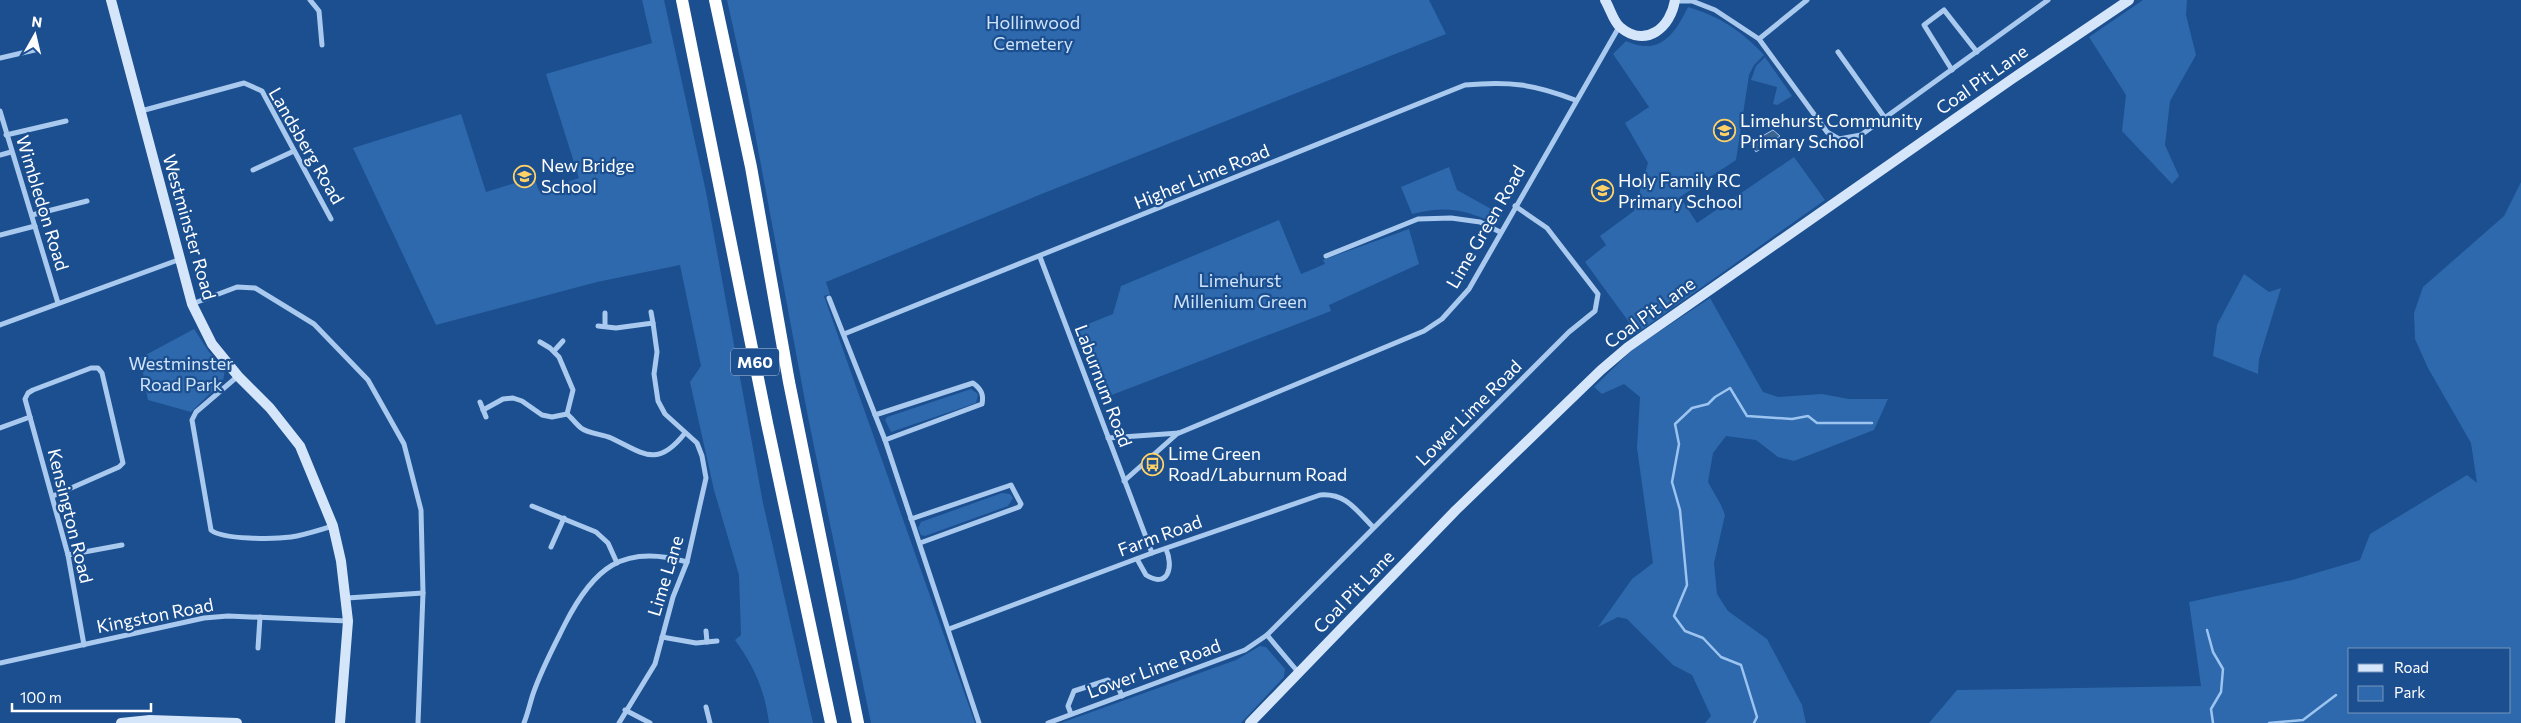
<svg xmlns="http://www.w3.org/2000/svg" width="2521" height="723" viewBox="0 0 2521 723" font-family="Commissioner,sans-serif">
  <rect width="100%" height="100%" fill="#1b4f8f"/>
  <g fill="#2e69ad" fill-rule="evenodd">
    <path d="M 642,0 L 664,0 L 706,192 L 763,503 L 813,723 L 769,723 C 765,691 754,666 735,640 L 741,635 L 739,575 L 714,490 L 690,382 L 701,366 L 680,265 L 597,282 L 436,325 L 353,148 L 461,114 L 486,192 L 534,177 L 539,191 L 579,178 L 546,74 L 652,43 Z"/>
    <polygon points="727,0 1429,0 1446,34 1049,191 826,282 830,294 824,296 975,723 871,723 808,417 747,90"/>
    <polygon points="2143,0 2187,0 2186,15 2196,55 2170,101 2165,145 2179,176 2172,184 2122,131 2126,95 2089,37"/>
    <path d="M 1688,7 C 1719,16 1742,31 1764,55 L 1754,65 L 1749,75 L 1736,160 L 1680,197 L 1697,223 L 1794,157 L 1825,200 L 1637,333 L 1585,262 L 1606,245 L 1600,236 L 1634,211 L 1648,163 L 1625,123 L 1649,107 L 1613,54 L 1626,41 C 1659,56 1674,36 1688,7 Z"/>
    <polygon points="1765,57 1792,96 1777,105 1773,104 1777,87 1751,80 1756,66"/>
    <path d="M 1449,167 L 1457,190 L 1502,215 L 1498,224 C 1463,210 1450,205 1412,214 L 1401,187 Z"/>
    <path d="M 2521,182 L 2521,723 L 1929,723 L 1957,690 L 2201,686 L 2189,602 L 2292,580 L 2360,560 L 2370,534 L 2467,475 L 2477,483 L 2471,443 L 2428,368 L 2415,339 L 2414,313 L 2423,287 L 2504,216 ZM 2350,649 L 2510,649 L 2510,712 L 2350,712 Z"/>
    <polygon points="1279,220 1301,274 1325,264 1323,260 1409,229 1419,264 1329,305 1331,311 1104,398 1078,328 1113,314 1121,286"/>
    <polygon points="2244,274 2269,292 2281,288 2259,359 2258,374 2213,356 2217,325"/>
    <polygon points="1710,298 1763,392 1778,397 1822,394 1849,399 1888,399 1874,430 1794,461 1778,457 1756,440 1726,436 1713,453 1708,482 1721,505 1725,515 1714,563 1717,594 1728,611 1767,639 1802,705 1806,723 1705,723 1711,716 1692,675 1673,665 1627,619 1618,617 1598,627 1632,579 1653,563 1637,448 1640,397 1624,384 1602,394 1594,387 1633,349"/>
    <polygon points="194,329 209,352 225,369 223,381 191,412 148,400 140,358"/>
    <polygon points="971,389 978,394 976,403 891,432 885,420 887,417"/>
    <polygon points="1002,493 1010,494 1013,498 1008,506 925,536 921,535 918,528 921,522"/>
    <polygon points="1260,646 1266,647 1285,669 1284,677 1241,723 1061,723 1236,660"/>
  </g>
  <polygon fill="#3c6290" stroke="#9cc4f0" points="1773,130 1780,136 1756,152 1750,143"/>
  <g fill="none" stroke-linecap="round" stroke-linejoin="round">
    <g stroke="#9cc4f0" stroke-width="2.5">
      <polyline points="2207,630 2213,652 2223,669 2221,692 2211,709 2213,723"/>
      <polyline points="1754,723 1757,717 1741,665 1721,657 1703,638 1685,631 1674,616 1687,585 1680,510 1672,482 1679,444 1675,424 1692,408 1708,404 1715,397 1730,388 1747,416 1792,419 1808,416 1817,423 1872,423"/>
      <polyline points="2269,723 2303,720 2336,695"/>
    </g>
    <g stroke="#a9c9ee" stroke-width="5">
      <polyline points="310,0 319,11 322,45"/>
      <polyline points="1676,1 1692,1 1715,10 1759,39 1827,132 1839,139 1861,135 2048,0"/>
      <polyline points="1759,39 1807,0"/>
      <polyline points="1838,52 1885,118"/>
      <polyline points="0,58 39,49"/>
      <polyline points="1952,70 1924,25 1944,10 1977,52"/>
      <polyline points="0,111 58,303"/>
      <polyline points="141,111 244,83 262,91 331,219"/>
      <polyline points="6,135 66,121"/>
      <polyline points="0,155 11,152"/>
      <polyline points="253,170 294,151"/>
      <polyline points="32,215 87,201"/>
      <polyline points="0,235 35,226"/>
      <polyline points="1326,256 1418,219 1451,218 1480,222 1500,232"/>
      <polyline points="1040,257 1152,553"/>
      <polyline points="829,298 885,440 979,723"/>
      <polyline points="192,304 237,287 255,288 314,324 368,380 404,444 421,510 423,593 418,723"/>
      <polyline points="651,312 653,323"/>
      <polyline points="0,325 178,260"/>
      <polyline points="598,326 616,328 653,323 657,352 654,374 658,401 665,414 697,443 702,456 706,478 687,562 673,597 655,664 619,723"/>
      <polyline points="605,326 605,313"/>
      <path d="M 844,334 L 1465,85 C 1509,81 1534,84 1575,100"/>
      <polyline points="540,342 550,348 559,357 573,390 567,414"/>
      <polyline points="554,351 563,341"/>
      <path d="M 238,376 L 196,412 L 192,420 L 211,530 C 222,540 275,539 291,537 C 305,535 319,530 333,526"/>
      <polyline points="480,402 486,417"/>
      <path d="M 483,410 L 503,399 L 513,398 L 522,401 L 542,415 L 552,417 L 567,414 C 572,418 576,424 581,428 C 589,434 602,434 611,438 C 643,453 657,469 685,433"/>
      <path d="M 875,415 L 973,383 C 981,389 984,394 982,404 L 885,440"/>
      <polyline points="0,428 30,417"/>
      <polyline points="1108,438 1179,433 1424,331 1442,319 1469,289 1619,27"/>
      <polyline points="1124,481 1178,433"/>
      <polyline points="53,496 119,467 123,463 102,373 98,368 91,368 33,390 28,393 25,399 68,555 84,645"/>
      <polyline points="532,506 596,532 608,543 617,563"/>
      <polyline points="911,519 1011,485 1021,504 1019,507 920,543"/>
      <polyline points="551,547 564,518"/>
      <polyline points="68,555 122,545"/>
      <path d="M 1137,559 L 1146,575 C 1168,589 1174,567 1166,549"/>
      <polyline points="347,598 423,593"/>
      <path d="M 949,629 L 1152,553 L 1320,495 C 1346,493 1356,510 1373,527"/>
      <polyline points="706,631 707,642"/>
      <polyline points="1267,635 1298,672"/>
      <polyline points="662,637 696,643 717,641"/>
      <polyline points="258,648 260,617"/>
      <polyline points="0,663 204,618 228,616 348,621"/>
      <polyline points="706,707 710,723"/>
      <polyline points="625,710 650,723"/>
      <polyline points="1071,714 1068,706 1074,691 1108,680 1118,687 1122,696"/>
      <path d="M 524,723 C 528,713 530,703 533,694 C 541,670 554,646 565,624 C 593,569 622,543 687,562"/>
      <polyline points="1048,723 1245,650 1267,635 1569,332 1595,311 1598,294 1547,228 1515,206"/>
    </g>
    <g stroke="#d6e6fa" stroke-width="10">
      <polyline points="111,0 192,304 212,344 238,376 270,408 300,446 333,526 341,561 348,621 340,723"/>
      <path d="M 1605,0 C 1610,8 1613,21 1620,27 C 1646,49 1671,27 1675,0"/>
      <polyline points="121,723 150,720 237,723"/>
      <polyline points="1250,723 1456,510 1601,370 1628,347 2012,79 2129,0"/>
    </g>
    <g stroke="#fff" stroke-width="12">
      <polyline points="682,0 767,423 831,723"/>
      <polyline points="715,0 751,167 789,382 858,723"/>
    </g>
  </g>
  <defs>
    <symbol id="school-ring" viewBox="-11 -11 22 22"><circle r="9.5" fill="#1b4f8f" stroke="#ffd166" stroke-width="1.5"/><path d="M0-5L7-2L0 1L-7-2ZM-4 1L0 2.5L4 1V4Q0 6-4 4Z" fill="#ffd166"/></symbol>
    <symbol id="bus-ring" viewBox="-11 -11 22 22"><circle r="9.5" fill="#1b4f8f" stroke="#ffd166" stroke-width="1.5"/><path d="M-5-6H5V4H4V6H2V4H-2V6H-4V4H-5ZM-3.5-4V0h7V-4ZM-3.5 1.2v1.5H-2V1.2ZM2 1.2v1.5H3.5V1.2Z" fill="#ffd166"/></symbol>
  </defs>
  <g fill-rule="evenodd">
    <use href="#school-ring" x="1712" y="118" width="25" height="25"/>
    <use href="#school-ring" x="512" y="164" width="25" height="25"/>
    <use href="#school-ring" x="1590" y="178" width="25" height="25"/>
    <use href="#bus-ring" x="1140" y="452" width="25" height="25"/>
  </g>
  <g text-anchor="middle" stroke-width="4.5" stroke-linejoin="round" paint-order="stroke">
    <rect fill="#1b4f8f" stroke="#bbcadd" stroke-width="1" x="731" y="348.5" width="48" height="27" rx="4"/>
    <g font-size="16" font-weight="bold" fill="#fff">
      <text x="755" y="368">M60</text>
    </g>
    <g font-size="18" fill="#cfe3fa" stroke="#1b4f8f">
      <text x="1033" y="29">Hollinwood<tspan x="1033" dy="21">Cemetery</tspan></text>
      <text x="1240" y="287">Limehurst<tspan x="1240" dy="21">Millenium Green</tspan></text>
      <text x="181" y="370">Westminster<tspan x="181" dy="21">Road Park</tspan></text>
    </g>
    <g font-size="18" fill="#fff" stroke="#1b4f8f">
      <text transform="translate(1982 80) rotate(-35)" y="6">Coal Pit Lane</text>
      <text transform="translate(306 146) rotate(60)" y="6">Landsberg Road</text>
      <text transform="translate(1202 177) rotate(-22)" y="6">Higher Lime Road</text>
      <text transform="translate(42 203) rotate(73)" y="6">Wimbledon Road</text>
      <text transform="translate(189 227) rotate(74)" y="6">Westminster Road</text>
      <text transform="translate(1486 227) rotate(-60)" y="6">Lime Green Road</text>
      <text transform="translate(1650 313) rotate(-36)" y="6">Coal Pit Lane</text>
      <text transform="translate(1103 386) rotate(69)" y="6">Laburnum Road</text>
      <text transform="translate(1469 413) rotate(-45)" y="6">Lower Lime Road</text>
      <text transform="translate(70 516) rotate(76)" y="6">Kensington Road</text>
      <text transform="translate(1160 536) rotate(-20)" y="6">Farm Road</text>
      <text transform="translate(666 576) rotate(-73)" y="6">Lime Lane</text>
      <text transform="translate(1354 592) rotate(-46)" y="6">Coal Pit Lane</text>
      <text transform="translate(155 616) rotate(-11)" y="6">Kingston Road</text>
      <text transform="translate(1154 669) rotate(-20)" y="6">Lower Lime Road</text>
    </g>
    <g font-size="18" fill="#fff" stroke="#1b4f8f" text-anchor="start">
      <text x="1740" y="127">Limehurst Community<tspan x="1740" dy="21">Primary School</tspan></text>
      <text x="541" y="172">New Bridge<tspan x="541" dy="21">School</tspan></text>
      <text x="1618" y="187">Holy Family RC<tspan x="1618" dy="21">Primary School</tspan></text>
      <text x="1168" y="460">Lime Green<tspan x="1168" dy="21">Road/Laburnum Road</tspan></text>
    </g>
  </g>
  <rect x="2348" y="648" width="162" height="65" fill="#1b4f8f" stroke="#7695bc"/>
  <rect x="2358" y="664" width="25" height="8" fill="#d6e6fa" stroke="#7695bc"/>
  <text x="2394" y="673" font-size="15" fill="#ffffff">Road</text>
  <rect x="2358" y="686" width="25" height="15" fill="#2e69ad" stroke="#7695bc"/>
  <text x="2394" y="698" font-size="15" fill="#ffffff">Park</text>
  <g transform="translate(35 35) rotate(8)" stroke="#1b4f8f" stroke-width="4" paint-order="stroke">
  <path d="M0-4L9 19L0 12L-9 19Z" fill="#ffffff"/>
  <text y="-8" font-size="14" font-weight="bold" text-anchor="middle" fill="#ffffff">N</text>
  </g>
  <path d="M12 703v8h139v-8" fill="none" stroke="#ffffff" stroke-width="2.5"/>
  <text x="20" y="703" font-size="15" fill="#ffffff" stroke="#1b4f8f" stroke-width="4" paint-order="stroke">100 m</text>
</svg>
